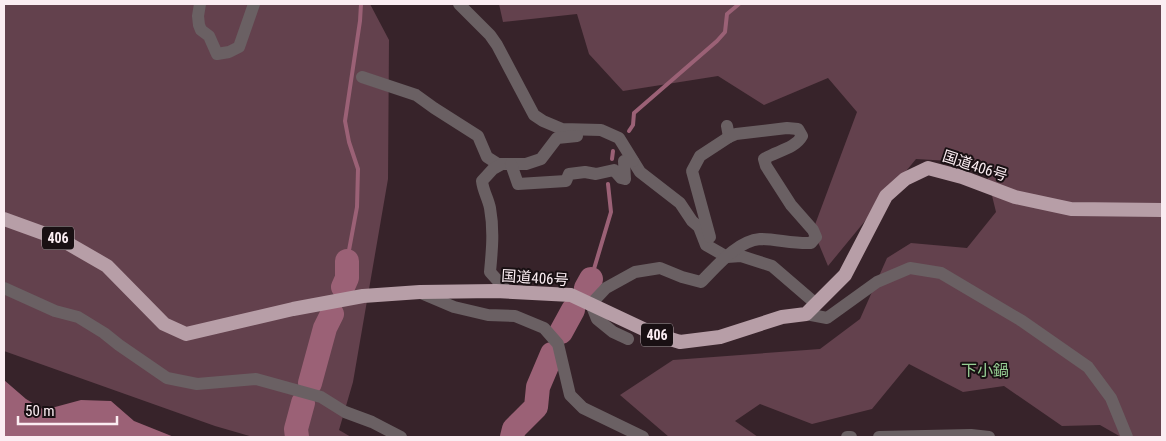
<svg xmlns="http://www.w3.org/2000/svg" width="1166" height="441" viewBox="0 0 1166 441" font-family="'Roboto Condensed','Noto Sans JP',sans-serif">
  <rect width="100%" height="100%" fill="#37232a"/>
  <g fill="#63414d">
    <polygon points="4,4 370,4 389,40 388,179 353,382 339,430 351,437 253,437 215,426 4,351"/>
    <polygon points="499,4 1162,4 1162,437 1121,437 1100,425 1062,426 1004,386 963,392 909,364 872,409 812,424 760,404 735,421 758,437 669,437 620,395 673,360 820,349 860,319 887,258 911,243 967,248 996,212 984,163 916,159 828,266 813,230 857,112 828,78 764,105 718,76 623,91 589,54 577,14 503,22"/>
  </g>
  <polygon fill="#9b6176" points="4,380 26,399 44,410 81,400 111,401 134,421 174,437 4,437"/>
  <g fill="none" stroke-linecap="round" stroke-linejoin="round">
    <g stroke="#9b6176" stroke-width="4">
      <polyline points="629,131 633,125 634,113 717,41 725,32 727,14 739,4"/>
      <polyline points="612,159 613,151"/>
      <polyline points="347,261 357,207 358,169 349,142 345,121 360,21 361,4"/>
      <polyline points="591,279 611,212 608,184"/>
    </g>
    <g stroke="#9b6176" stroke-width="24">
      <polyline points="343,287 347,278 347,261"/>
      <polyline points="586,288 591,279"/>
      <polyline points="561,332 573,310"/>
      <polyline points="310,383 325,328 332,314"/>
      <polyline points="297,437 296,429 303,403"/>
      <polyline points="512,437 514,429 536,407 538,387 552,354"/>
    </g>
    <g stroke="#6a6063" stroke-width="12">
      <polyline points="200,4 198,16 199,25 201,30 209,36 217,54 229,52 239,47 254,4"/>
      <polyline points="459,4 490,35 497,45 534,115 543,121 562,129 601,130 619,138 640,172 680,203 692,221 699,227 706,245 727,257 741,256 772,266 815,303"/>
      <polyline points="362,77 416,95 434,108 478,136 487,157 498,164 526,164 541,159 557,138 577,136"/>
      <path d="M 502,164 L 493,169 L 482,181 C 483,191 488,198 490,208 C 494,230 492,251 490,272 L 508,292"/>
      <polyline points="511,164 518,184 566,181 569,174 585,172 596,174 614,170 621,178 625,179 624,161 633,161"/>
      <polyline points="710,237 692,171 700,156 729,137"/>
      <polyline points="4,288 55,311 78,317 104,333 119,345 167,378 197,384 256,379 321,397 345,412 372,422 401,437"/>
      <polyline points="421,293 454,307 488,315 515,316 544,328 558,344 570,395 583,408 643,437"/>
      <polyline points="806,314 827,318 877,282 910,268 941,273 1022,321 1088,367 1111,398 1127,437"/>
      <path d="M 628,339 L 613,332 L 597,319 L 591,304 L 606,288 L 635,272 L 660,268 L 682,277 L 701,282 C 717,266 737,241 760,239 C 776,239 794,244 811,243 L 816,237 L 813,230 L 791,205 L 766,166 L 764,159 C 776,151 795,149 802,136 L 798,129 L 787,128 L 736,134 L 729,137 L 727,126"/>
      <polyline points="847,437 851,437"/>
      <polyline points="879,437 971,435 989,437"/>
    </g>
    <polyline stroke="#b79ea7" stroke-width="14" points="4,219 62,240 107,266 164,324 186,334 293,309 363,296 420,292 496,291 571,295 654,334 680,342 720,337 782,317 806,314 845,275 886,196 905,179 928,168 962,177 1015,197 1071,209 1162,210"/>
  </g>
  <g text-anchor="middle" stroke-width="4" stroke-linejoin="round" paint-order="stroke">
    <g fill="#191013" stroke="#b7abaf" stroke-width="1">
      <rect x="42" y="226.5" width="32" height="23" rx="4"/>
      <rect x="641" y="323.5" width="32" height="23" rx="4"/>
    </g>
    <g font-size="14" font-weight="bold" fill="#fbedf2">
      <text x="58" y="243">406</text>
      <text x="657" y="340">406</text>
    </g>
    <g font-size="15" fill="#fbedf2" stroke="#191013">
      <text transform="translate(975 166) rotate(18)" y="5">国道406号</text>
      <text transform="translate(535 278) rotate(4)" y="5">国道406号</text>
    </g>
    <g font-size="16" fill="#97cf94" stroke="#191013">
      <text x="985" y="376">下小鍋</text>
    </g>
  </g>
  <rect width="1166" height="441" fill="none" stroke="#fbedf2" stroke-width="10"/>
  <path d="M18 416v8h99v-8" fill="none" stroke="#fbedf2" stroke-width="2.5"/>
  <text x="25" y="416" font-size="15" fill="#fbedf2" stroke="#191013" stroke-width="4" paint-order="stroke">50 m</text>
</svg>
